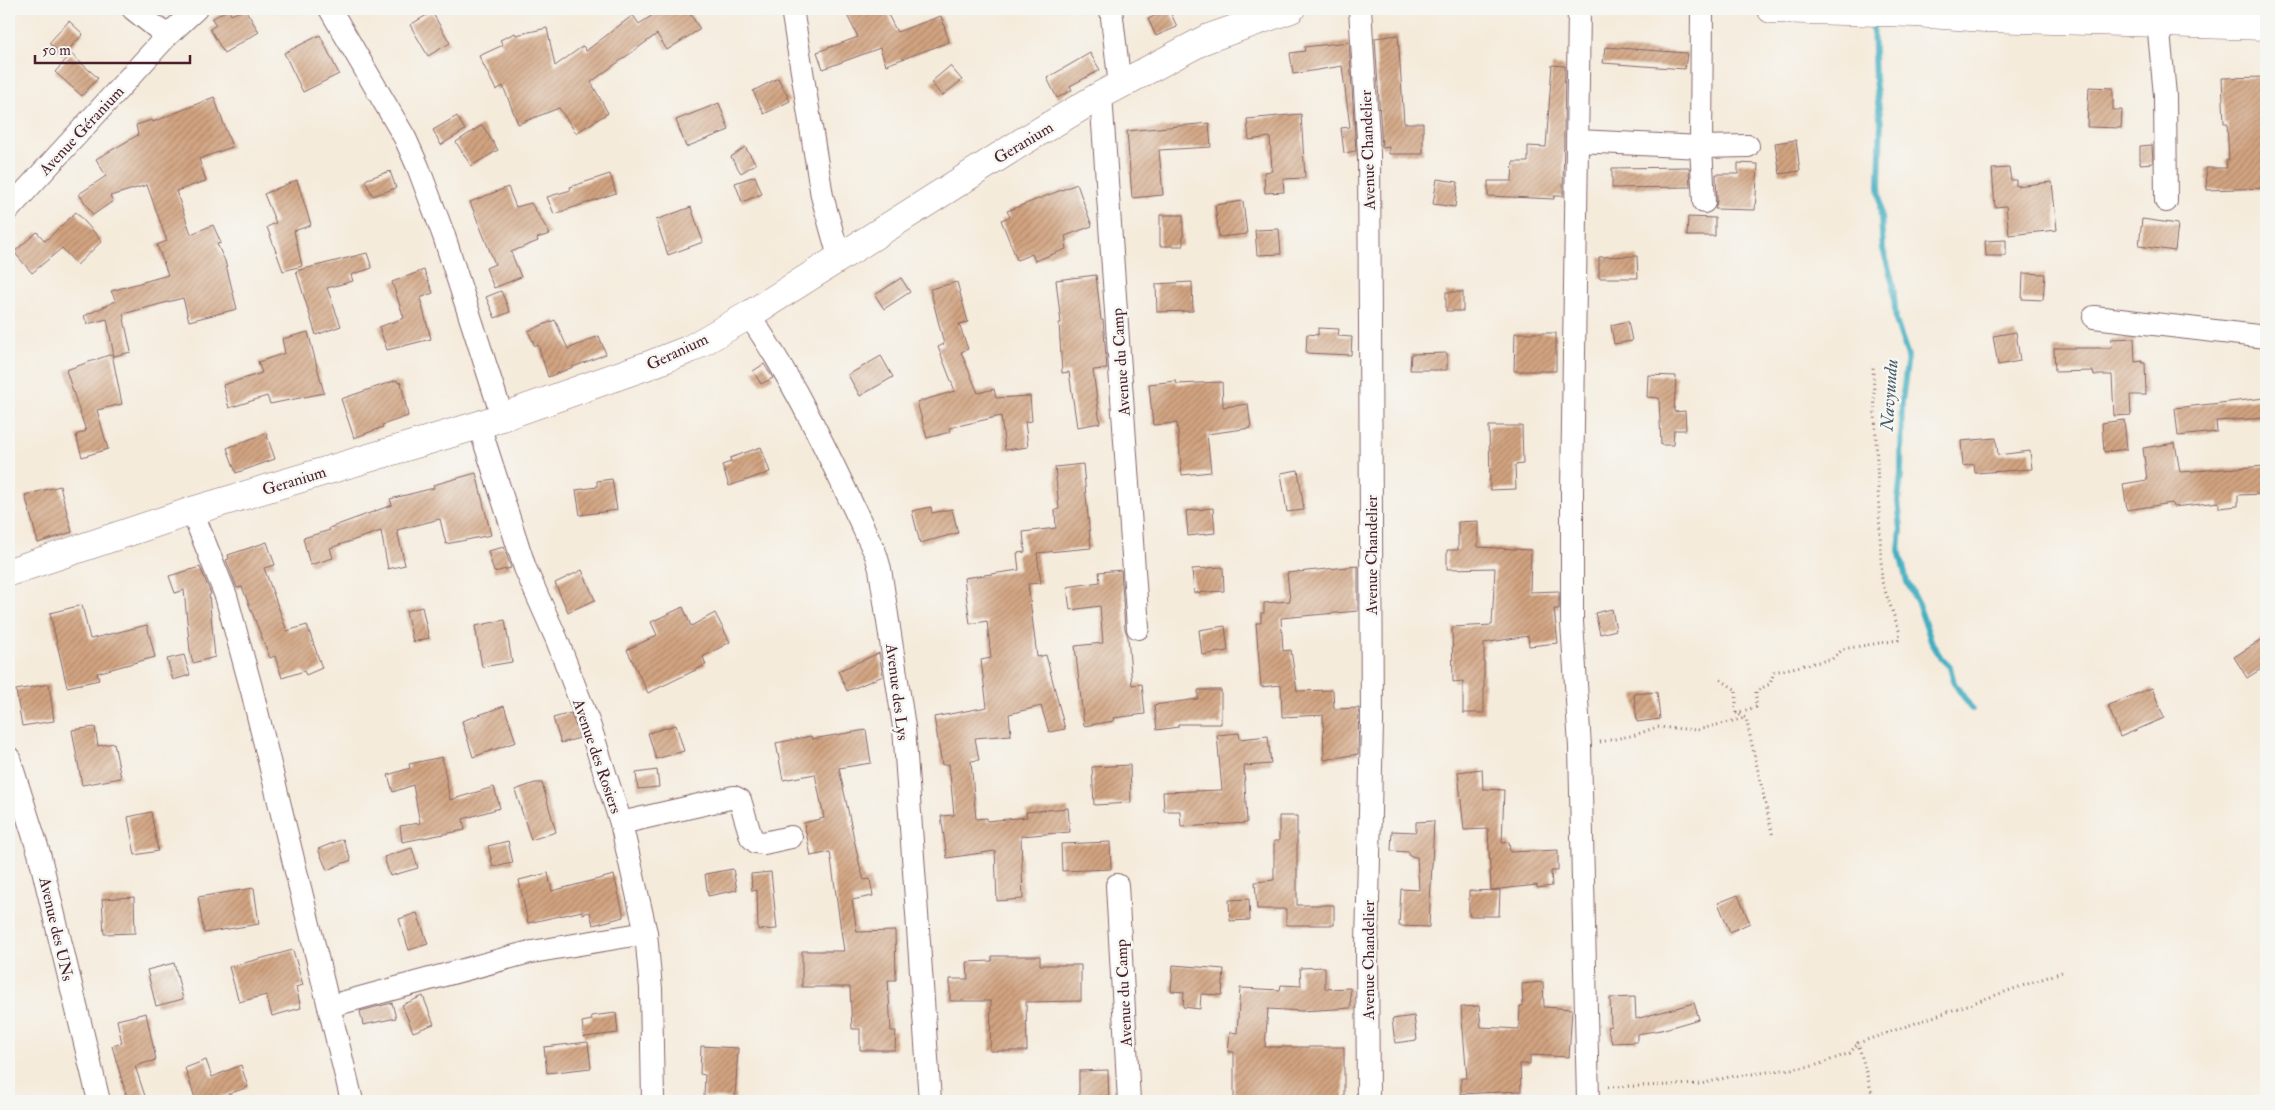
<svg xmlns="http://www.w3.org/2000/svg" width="2275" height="1110" viewBox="0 0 2275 1110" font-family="'IM FELL Double Pica',serif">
  <defs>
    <pattern id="building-hatch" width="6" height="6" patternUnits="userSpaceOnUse" patternTransform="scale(1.25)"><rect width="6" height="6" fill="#d2a481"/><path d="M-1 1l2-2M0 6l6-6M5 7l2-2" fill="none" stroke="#ac856a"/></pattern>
  </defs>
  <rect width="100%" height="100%" fill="#f6f6f2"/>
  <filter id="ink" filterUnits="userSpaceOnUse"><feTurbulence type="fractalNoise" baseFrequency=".02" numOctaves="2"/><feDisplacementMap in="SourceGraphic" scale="10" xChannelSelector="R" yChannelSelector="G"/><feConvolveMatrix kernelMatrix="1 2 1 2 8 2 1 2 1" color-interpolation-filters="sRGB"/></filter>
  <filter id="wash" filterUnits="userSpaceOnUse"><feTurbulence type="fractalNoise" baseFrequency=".0096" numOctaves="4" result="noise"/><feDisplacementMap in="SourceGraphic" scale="20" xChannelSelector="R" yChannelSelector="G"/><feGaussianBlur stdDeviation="1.12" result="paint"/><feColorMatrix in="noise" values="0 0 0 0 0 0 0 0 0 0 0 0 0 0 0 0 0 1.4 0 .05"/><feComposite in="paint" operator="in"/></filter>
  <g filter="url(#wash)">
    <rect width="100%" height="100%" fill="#f5ebdb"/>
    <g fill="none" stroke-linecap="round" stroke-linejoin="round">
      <polyline stroke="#43afc1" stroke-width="6" points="1873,19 1875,80 1881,123 1879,186 1883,249 1893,284 1896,321 1908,356 1902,401 1901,474 1898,501 1901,529 1899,550 1907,582 1917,601 1932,643 1941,658 1950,667 1954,683 1972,709"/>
    </g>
    <g id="blocks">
      <g fill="url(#building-hatch)">
        <polygon points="228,9 231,15 245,9 259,32 224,53 210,29 216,25 212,19"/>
        <polygon points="662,9 687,9 700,29 667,50 657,34 591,82 608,113 576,133 559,108 518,124 503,86 496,90 479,56 503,45 500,40 515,33 516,35 547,28 555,66 583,46 586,51 633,15 639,24"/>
        <polygon points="844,9 885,9 897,32 941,16 949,42 886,65 880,48 823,69 817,52 858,37"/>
        <polygon points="1169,9 1177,27 1156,36 1148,19"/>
        <polygon points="432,12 450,43 428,56 410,25"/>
        <polygon points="69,21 83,34 63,56 49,43"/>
        <polygon points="320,35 339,74 303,92 284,53"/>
        <polygon points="1398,35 1404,123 1423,123 1423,154 1389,154 1389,147 1382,148 1375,38"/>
        <polygon points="1349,42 1356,151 1344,153 1341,128 1350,127 1342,66 1293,74 1290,53 1305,51 1304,47"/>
        <polygon points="1605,47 1687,53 1685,69 1603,63"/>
        <polygon points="1090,53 1100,70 1070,86 1072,90 1057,98 1047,78"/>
        <polygon points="71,54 98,78 82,96 55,72"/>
        <polygon points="1552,65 1565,66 1563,196 1554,196 1554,199 1488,196 1488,181 1512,181 1513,162 1528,162 1528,146 1546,147"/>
        <polygon points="950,66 962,80 942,96 931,82"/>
        <polygon points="2266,77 2266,188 2207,190 2206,168 2227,168 2226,160 2229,160 2227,123 2224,123 2222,78"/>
        <polygon points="778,78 790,101 764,114 753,91"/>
        <polygon points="2089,87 2113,88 2113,110 2122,110 2121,128 2087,127"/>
        <polygon points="214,97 232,147 199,159 206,181 176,191 191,234 213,225 221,243 217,244 225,261 237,309 189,321 183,298 123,314 131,352 114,356 107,319 87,324 84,316 116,301 111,291 168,275 157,245 167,241 147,185 110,196 113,201 93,215 79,194 106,176 96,159 138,135 136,125 152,120 153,122"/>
        <polygon points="719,103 729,130 686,147 676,120"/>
        <polygon points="1301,114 1305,178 1283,179 1284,192 1265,193 1264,172 1272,171 1270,137 1249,140 1247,119"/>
        <polygon points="457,116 465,130 441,145 433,130"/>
        <polygon points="1209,123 1211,147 1159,150 1163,195 1132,198 1127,131"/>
        <polygon points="482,125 498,150 471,166 456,142"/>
        <polygon points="1796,140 1800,171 1780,174 1775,143"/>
        <polygon points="2152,145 2153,163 2140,164 2140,146"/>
        <polygon points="745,147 756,164 741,173 731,157"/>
        <polygon points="1738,163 1758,164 1755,210 1715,209 1717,201 1716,174 1738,174"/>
        <polygon points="1689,167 1690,187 1612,188 1612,168"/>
        <polygon points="2009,168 2011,180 2016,180 2016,186 2052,182 2057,230 2009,235 2006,206 1995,207 1992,169"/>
        <polygon points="390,171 396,188 373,196 365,181 367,179"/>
        <polygon points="610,174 616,193 554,214 547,197 571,190 570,187"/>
        <polygon points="755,176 762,194 742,202 735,183"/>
        <polygon points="1437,179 1458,182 1455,207 1433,204"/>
        <polygon points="297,180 311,225 294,231 302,266 283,271 267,227 276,223 264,194"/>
        <polygon points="1077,184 1092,226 1065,236 1067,244 1065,245 1066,249 1035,261 1032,254 1017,260 1001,220 1010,217 1007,211"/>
        <polygon points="508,187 516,207 531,203 550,234 537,238 538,241 511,252 521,277 494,288 486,268 495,264 470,202"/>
        <polygon points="1243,201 1247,234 1219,237 1215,205"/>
        <polygon points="691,207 703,242 668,255 656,220"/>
        <polygon points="76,212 102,241 77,265 62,248 32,273 14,252 37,232 45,241"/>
        <rect x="1160" y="215" width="23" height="31"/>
        <polygon points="1688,217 1715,218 1715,236 1687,236"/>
        <polygon points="2142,219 2178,224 2175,251 2139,246"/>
        <polygon points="1279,229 1281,254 1257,255 1255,230"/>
        <polygon points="2006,240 2006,256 1986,256 1985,241"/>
        <polygon points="367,253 372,268 351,275 353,281 327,288 341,326 316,335 296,271"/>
        <polygon points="1637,256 1638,278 1599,278 1599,257"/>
        <polygon points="424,270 433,293 420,298 431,339 387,350 379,327 404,318 392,282"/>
        <polygon points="2023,273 2045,274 2043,300 2022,299"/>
        <polygon points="1096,275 1101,320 1103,320 1107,369 1093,370 1100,423 1077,427 1069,372 1062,373 1059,323 1061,323 1056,280"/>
        <polygon points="901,278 910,292 884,309 875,295"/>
        <polygon points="957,282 968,322 959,324 968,349 961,352 978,393 994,389 996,398 1030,396 1032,421 1025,422 1028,447 1005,450 1001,416 949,428 950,432 927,438 917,402 955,391 938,347 944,344 930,289"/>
        <polygon points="1192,282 1193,311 1157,312 1156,284"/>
        <polygon points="501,291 510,312 495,318 486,297"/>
        <rect x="1446" y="292" width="17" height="19"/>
        <polygon points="555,320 568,349 599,336 606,354 548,377 538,345 535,346 528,331"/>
        <polygon points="1628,321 1632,341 1614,344 1611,325"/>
        <polygon points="1318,328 1339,329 1338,336 1352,337 1351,355 1306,353 1307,334 1318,335"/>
        <polygon points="308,332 324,393 270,404 267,396 229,408 223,385 262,373 258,362 285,353 282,339"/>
        <polygon points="2016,332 2020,361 1998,365 1993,336"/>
        <polygon points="1515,333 1556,333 1556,371 1514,371"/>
        <polygon points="2134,338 2135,362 2142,361 2142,363 2145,363 2146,395 2130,395 2131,415 2114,416 2112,375 2094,375 2093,371 2055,372 2054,348 2112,348 2111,339"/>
        <polygon points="1447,353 1447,370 1410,370 1411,354"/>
        <polygon points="112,354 122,404 97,410 108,449 82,457 76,435 86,431 66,370"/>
        <polygon points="881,356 893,377 860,396 848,375"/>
        <polygon points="764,364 773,378 761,384 753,371"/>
        <polygon points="1648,375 1676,376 1674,412 1685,411 1686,430 1674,430 1673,445 1661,445 1659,398 1647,397"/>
        <polygon points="397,380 398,383 401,382 408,416 382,425 383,427 354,438 341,399"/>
        <polygon points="1176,381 1177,384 1222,382 1223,407 1248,404 1251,428 1207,434 1211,472 1182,475 1177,423 1153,425 1149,384"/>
        <polygon points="2265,398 2266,418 2216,421 2217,432 2178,436 2175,408"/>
        <polygon points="2124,420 2127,449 2104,452 2102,423"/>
        <polygon points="1489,426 1522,426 1523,464 1515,465 1516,489 1490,490"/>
        <polygon points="266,433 275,459 236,473 227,448"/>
        <polygon points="1996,438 1998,455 2030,451 2032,469 1975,473 1974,464 1963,466 1961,441"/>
        <polygon points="2175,443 2180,472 2266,466 2266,494 2238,495 2238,506 2219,508 2219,502 2173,507 2172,503 2127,510 2123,484 2147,480 2143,448"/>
        <polygon points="761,447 770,472 729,486 722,465 731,462 730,458"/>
        <polygon points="1083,464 1091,548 1037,553 1041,583 1028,584 1037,657 1046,655 1065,729 1049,732 1041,706 1009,714 1011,735 975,738 979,760 971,761 976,819 987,818 987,821 1027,817 1026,812 1068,808 1070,832 1021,836 1023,899 997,901 995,851 947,858 941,816 954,815 949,764 942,765 934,717 987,707 981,660 991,658 987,621 970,624 964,578 1019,570 1017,553 1025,552 1023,532 1056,528 1055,510 1059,509 1055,467"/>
        <polygon points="1298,470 1304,510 1287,512 1281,473"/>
        <polygon points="476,473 491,535 446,544 440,519 397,530 405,565 388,569 381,531 330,548 333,558 310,565 303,538 330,530 329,528 392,505 390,499 434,488 433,485"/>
        <polygon points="612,479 617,510 580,515 576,490 597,487 597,481"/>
        <polygon points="60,486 72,532 38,543 25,495"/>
        <polygon points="931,507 932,513 952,509 958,533 920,543 912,511"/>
        <polygon points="1213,508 1215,533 1188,536 1186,511"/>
        <polygon points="1478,521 1478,547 1531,550 1530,592 1559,591 1559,609 1554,609 1558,643 1529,646 1528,636 1484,643 1484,713 1463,713 1463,681 1453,682 1452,627 1492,625 1495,568 1447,569 1447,550 1458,550 1458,522"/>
        <polygon points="267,542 275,565 264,568 287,631 307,625 322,668 306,675 304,671 282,678 275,656 270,658 242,587 237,588 226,560 229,559 228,555"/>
        <polygon points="504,547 511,568 494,572 488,551"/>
        <polygon points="1358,566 1358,611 1281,618 1283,651 1291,650 1297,691 1333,690 1334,709 1359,708 1358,754 1324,760 1323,715 1282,717 1281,685 1261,687 1256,623 1261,623 1261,613 1264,613 1264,603 1290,601 1287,573"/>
        <polygon points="200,567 211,594 209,595 215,657 193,663 190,651 184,590 175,593 169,576"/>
        <polygon points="1223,567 1224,591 1194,593 1192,569"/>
        <polygon points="582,570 595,600 568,612 555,583"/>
        <polygon points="1121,570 1125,629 1128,637 1132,685 1142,684 1145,714 1113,718 1114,721 1084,726 1075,646 1103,643 1100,606 1070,610 1067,587 1100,582 1099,572"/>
        <polygon points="82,605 90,639 147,625 155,657 97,673 99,680 67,687 50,613"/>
        <polygon points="422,607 429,638 413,642 406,611"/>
        <polygon points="683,607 691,626 715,613 730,642 703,657 706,665 648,693 627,650 657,635 651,622"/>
        <polygon points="1612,609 1616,630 1600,634 1595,613"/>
        <polygon points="505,620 512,662 482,667 475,626"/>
        <polygon points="1225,626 1228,651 1202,655 1199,630"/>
        <polygon points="2266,637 2266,666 2247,678 2234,657"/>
        <polygon points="879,653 883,676 847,691 838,671"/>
        <polygon points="184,655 190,675 173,680 167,659"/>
        <polygon points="49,684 54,721 22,726 16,690"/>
        <polygon points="2152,688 2164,718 2120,737 2108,705"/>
        <polygon points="1198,690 1221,690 1221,724 1178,724 1178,727 1157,730 1154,705 1198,699"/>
        <polygon points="1657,692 1660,719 1637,722 1634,694"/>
        <polygon points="504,706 516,742 473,757 462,721"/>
        <polygon points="571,713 580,738 561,743 553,718"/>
        <polygon points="676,725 684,751 656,759 648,733"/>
        <polygon points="95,727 98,746 114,743 121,778 82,785 72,730"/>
        <polygon points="866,730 871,763 839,768 860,867 864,880 870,879 873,896 852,900 857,932 895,931 896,980 888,980 891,1031 896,1031 895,1050 860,1050 860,1029 852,1029 850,987 802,987 802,951 844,951 830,852 811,856 804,823 824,818 815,774 783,780 776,743 811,736 812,739"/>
        <polygon points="1239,733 1240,739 1268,736 1271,764 1244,766 1247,823 1181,827 1180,811 1164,811 1163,792 1222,790 1217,735"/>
        <polygon points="442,757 450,800 494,787 500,808 463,819 465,830 402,842 400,826 420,823 413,785 393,792 388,775 410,768 409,764"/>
        <polygon points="1130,765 1131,803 1094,805 1092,767"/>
        <polygon points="1482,769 1483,789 1504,790 1502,843 1509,842 1510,852 1558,850 1558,871 1551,871 1552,886 1537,888 1537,885 1491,890 1488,829 1464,830 1458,772"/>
        <polygon points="657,770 659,787 638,789 636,773"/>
        <polygon points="535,783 542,783 556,832 531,840 515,790"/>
        <polygon points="151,812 158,851 135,855 128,817"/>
        <polygon points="1279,816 1297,816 1297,905 1334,905 1334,925 1286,925 1286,909 1257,909 1255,882 1274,880 1274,841 1279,841"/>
        <polygon points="1434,821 1429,927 1399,926 1401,889 1419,890 1417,857 1409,856 1409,852 1391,851 1392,831 1416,832 1416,822"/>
        <polygon points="343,839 351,860 327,870 318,849"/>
        <polygon points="508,841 513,863 493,867 488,846"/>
        <polygon points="1110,842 1111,869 1062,871 1061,844"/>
        <polygon points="412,848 418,868 390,876 384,857"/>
        <polygon points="733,869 737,890 708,896 705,874"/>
        <polygon points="771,872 777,929 758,930 757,890 752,891 751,874"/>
        <polygon points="548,873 552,891 614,875 624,917 593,925 590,912 582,914 582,911 528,923 519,880"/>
        <polygon points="254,888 259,924 204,933 198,897"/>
        <polygon points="1500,890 1499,916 1469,916 1469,891"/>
        <polygon points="1738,895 1750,923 1730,932 1718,903"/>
        <polygon points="134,897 135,933 104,934 102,899"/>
        <polygon points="1249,899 1250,920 1230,921 1229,900"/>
        <polygon points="417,913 428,944 409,950 399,919"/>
        <polygon points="293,950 303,985 296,987 301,1008 272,1016 266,995 239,1002 229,967"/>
        <polygon points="992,956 1040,956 1040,965 1081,965 1081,1001 1026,1002 1027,1051 990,1051 991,1001 950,1001 950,979 968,979 967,962 992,961"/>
        <polygon points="174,963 183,999 156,1006 147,970"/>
        <polygon points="1173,965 1224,969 1222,995 1201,994 1200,1009 1183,1007 1184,992 1171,991"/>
        <polygon points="1325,967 1325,989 1350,988 1351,1008 1302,1011 1268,1009 1265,1047 1344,1047 1344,1101 1234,1101 1234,1052 1228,1052 1230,1032 1237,1033 1240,988 1280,990 1281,985 1301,986 1300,968"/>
        <polygon points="1543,982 1544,1007 1572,1009 1569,1057 1530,1055 1530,1064 1520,1064 1521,1091 1461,1094 1461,1078 1467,1078 1461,1007 1479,1006 1481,1027 1519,1029 1520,1006 1523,1006 1522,984"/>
        <polygon points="423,996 434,1024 413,1032 402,1005"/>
        <polygon points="1635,997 1636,1019 1694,1003 1699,1019 1661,1030 1637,1034 1637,1042 1612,1043 1607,1027 1611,1026 1610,998"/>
        <polygon points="392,1003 396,1018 363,1025 360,1011"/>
        <polygon points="146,1013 156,1060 135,1066 145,1096 128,1101 112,1046 122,1043 117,1020"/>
        <polygon points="616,1013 618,1033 584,1037 582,1022 592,1020 591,1016"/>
        <polygon points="1414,1016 1417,1040 1395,1043 1392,1019"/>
        <polygon points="588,1042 591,1068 547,1073 544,1047"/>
        <polygon points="701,1046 738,1048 735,1099 704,1097 705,1075 700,1074"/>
        <polygon points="206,1060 212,1077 241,1065 248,1087 209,1101 196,1101 185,1068"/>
        <polygon points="1108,1070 1109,1101 1079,1101 1079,1071"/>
      </g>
    </g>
  </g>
  <g filter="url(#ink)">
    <use href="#blocks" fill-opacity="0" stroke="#866669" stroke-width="1"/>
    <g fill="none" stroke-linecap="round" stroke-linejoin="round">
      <defs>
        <g id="street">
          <polyline points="133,9 167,36"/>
          <polyline points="330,9 405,138 418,167 444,236 502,416"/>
          <polyline points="792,9 822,196 839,257"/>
          <polyline points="1111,9 1120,86"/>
          <polyline points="1360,9 1369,154 1370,325 1372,722 1367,946 1368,1101"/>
          <polyline points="1579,9 1572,492 1572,622 1580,747 1588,1101"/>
          <polyline points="1702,9 1701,147 1704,202"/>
          <polyline points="2158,22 2165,95 2166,201"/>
          <polyline points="1101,95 1138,628"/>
          <polyline points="1578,141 1701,147 1748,146"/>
          <polyline points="9,209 167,36 196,9"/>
          <path d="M 749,315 C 800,390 837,472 876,555 L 880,569 L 904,727 L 930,1101"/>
          <polyline points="2094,317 2266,337"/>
          <polyline points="479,425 525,568 557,640 589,724 621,823 646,933 651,989 653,1101"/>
          <polyline points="192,511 226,596 252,691 352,1101"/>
          <polyline points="9,758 39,853 99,1101"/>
          <polyline points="621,823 734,797 740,800 751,837 756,842 764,843 791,837"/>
          <polyline points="1117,885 1129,1101"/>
          <polyline points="330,1006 526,953 646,933"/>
        </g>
        <g id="secondary">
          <polyline points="1771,9 1915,13 1985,18 2266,26"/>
          <polyline points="9,572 192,511 479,425 649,365 690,349 749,315 1022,142 1101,95 1206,39 1291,9"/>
        </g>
      </defs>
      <use href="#street" stroke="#866669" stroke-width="24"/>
      <use href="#secondary" stroke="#866669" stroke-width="29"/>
      <g stroke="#866669" stroke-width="3" stroke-dasharray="1 4" stroke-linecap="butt">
        <polyline points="1721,680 1736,690 1736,713 1746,718 1773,837"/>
        <polyline points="1736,713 1756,707 1756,691 1770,684 1774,672 1832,659 1843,649 1898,640 1900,633 1882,582 1873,366"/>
        <polyline points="1600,742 1635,735 1657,727 1697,730 1745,718"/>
        <polyline points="1608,1087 1701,1084 1729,1077 1814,1066 1850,1053 1858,1043"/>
        <polyline points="1874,1101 1858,1043 2065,971"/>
      </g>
      <use href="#street" stroke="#fff" stroke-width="22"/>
      <use href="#secondary" stroke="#fff" stroke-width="28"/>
    </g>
  </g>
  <g text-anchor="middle" stroke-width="5" stroke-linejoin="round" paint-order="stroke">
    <g font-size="16" fill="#4a1f2b" stroke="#f6f6f2">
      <text transform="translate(81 130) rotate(-47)" y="6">Avenue Géranium</text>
      <text transform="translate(1023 142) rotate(-31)" y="6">Geranium</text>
      <text transform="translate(1367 150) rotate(-92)" y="6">Avenue Chandelier</text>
      <text transform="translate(677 351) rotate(-25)" y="6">Geranium</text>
      <text transform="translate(1120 362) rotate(-94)" y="6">Avenue du Camp</text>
      <text transform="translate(294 480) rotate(-17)" y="6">Geranium</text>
      <text transform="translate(1371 555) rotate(-90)" y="6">Avenue Chandelier</text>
      <text transform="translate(898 692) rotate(83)" y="6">Avenue des Lys</text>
      <text transform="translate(598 756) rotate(71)" y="6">Avenue des Rosiers</text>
      <text transform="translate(57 929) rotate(77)" y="6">Avenue des UNs</text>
      <text transform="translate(1368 960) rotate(-90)" y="6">Avenue Chandelier</text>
      <text transform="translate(1123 993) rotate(-93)" y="6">Avenue du Camp</text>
    </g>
    <g font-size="18" font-style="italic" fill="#475967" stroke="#f6f6f2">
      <text transform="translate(1889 395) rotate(-86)" y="6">Navyundu</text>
    </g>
  </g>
  <rect width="2275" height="1110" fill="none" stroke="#f6f6f2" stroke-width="30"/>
  <path d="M35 55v8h155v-8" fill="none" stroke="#4a1f2b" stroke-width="2.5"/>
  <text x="42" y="55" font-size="15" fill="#4a1f2b" stroke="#f6f6f2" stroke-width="4" paint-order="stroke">50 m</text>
</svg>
